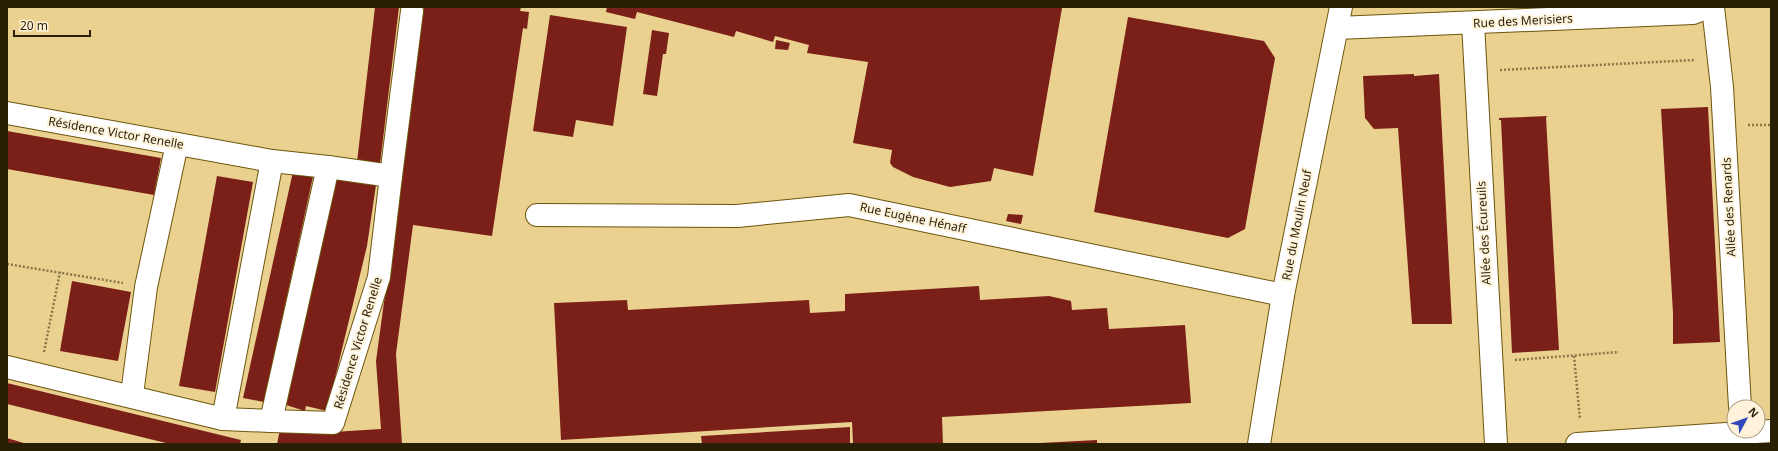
<svg xmlns="http://www.w3.org/2000/svg" width="1778" height="451" viewBox="0 0 1778 451" font-family="'Noto Sans',sans-serif">
  <rect width="100%" height="100%" fill="#ebd18f"/>
  <g fill="#7b2019">
    <polygon points="375,7 399,7 380,164 357,162"/>
    <polygon points="424,7 521,7 520,11 529,12 527,29 523,28 492,236 413,225 396,354 402,444 277,444 281,425 301,430 301,434 381,429 376,361"/>
    <polygon points="607,7 1062,8 1033,176 994,168 991,181 950,187 913,177 893,167 890,163 892,150 853,143 868,62 807,53 809,45 775,36 773,42 736,31 734,37 637,12 635,19 606,12"/>
    <polygon points="550,15 627,27 613,126 576,120 573,137 533,131"/>
    <polygon points="1128,17 1264,41 1275,58 1245,229 1228,238 1094,212"/>
    <polygon points="652,30 669,33 666,54 663,54 657,96 643,94"/>
    <polygon points="776,40 790,43 788,50 775,49"/>
    <polygon points="1414,74 1414,76 1439,74 1452,324 1412,324 1398,128 1374,129 1365,118 1363,76"/>
    <polygon points="1708,107 1720,342 1673,344 1673,313 1661,109"/>
    <polygon points="1548,116 1546,117 1559,350 1512,353 1501,120 1499,120 1499,118"/>
    <polygon points="7,131 161,158 154,195 7,169"/>
    <polygon points="294,167 314,172 264,402 243,398"/>
    <polygon points="217,176 253,182 215,392 179,386"/>
    <polygon points="335,177 376,185 367,246 327,411 306,406 305,411 286,405"/>
    <polygon points="1008,214 1023,215 1021,224 1006,221"/>
    <polygon points="72,281 131,292 118,361 60,351"/>
    <polygon points="979,286 980,300 1049,296 1071,301 1072,310 1107,308 1109,329 1185,325 1191,403 942,417 943,444 853,444 852,422 561,440 554,303 627,300 628,310 809,300 810,313 845,311 845,294"/>
    <polygon points="7,383 241,440 240,444 170,444 7,404"/>
    <polygon points="850,427 850,444 702,444 701,436"/>
    <polygon points="7,438 27,444 7,444"/>
    <polygon points="1097,440 1097,444 1040,444 1040,443"/>
  </g>
  <g fill="none" stroke-linecap="round" stroke-linejoin="round">
    <defs>
      <g id="minor">
        <polyline points="1713,7 1722,87 1740,407"/>
        <polyline points="1473,23 1496,444"/>
        <polyline points="1337,28 1693,13 1708,7"/>
        <polyline points="7,113 272,161 223,419 7,367"/>
        <polyline points="391,176 412,11"/>
        <polyline points="537,215 737,216 849,205 1283,295"/>
        <polyline points="133,387 146,287 177,144"/>
        <polyline points="223,419 271,421 328,167 272,161"/>
        <polyline points="271,421 333,423 379,277 391,176 328,167"/>
        <polyline points="1259,444 1283,295 1341,7"/>
        <polyline points="1577,444 1771,431"/>
      </g>
    </defs>
    <use href="#minor" stroke="#6d550d" stroke-width="24"/>
    <g stroke="#897749" stroke-width="2.5" stroke-dasharray="2 2" stroke-linecap="butt">
      <polyline points="1500,70 1695,60"/>
      <polyline points="1748,125 1771,125"/>
      <polyline points="7,264 123,283"/>
      <polyline points="44,352 60,272"/>
      <polyline points="1574,356 1580,419"/>
      <polyline points="1515,360 1619,352"/>
    </g>
    <use href="#minor" stroke="#fff" stroke-width="22"/>
  </g>
  <g text-anchor="middle" stroke-width="4" stroke-linejoin="round" paint-order="stroke">
    <g font-size="12" fill="#291f04" stroke="#fef3da">
      <text transform="translate(1523 21) rotate(-3)" y="4">Rue des Merisiers</text>
      <text transform="translate(116 133) rotate(10)" y="4">Résidence Victor Renelle</text>
      <text transform="translate(1729 207) rotate(-93)" y="4">Allée des Renards</text>
      <text transform="translate(913 218) rotate(12)" y="4">Rue Eugène Hénaff</text>
      <text transform="translate(1297 225) rotate(-79)" y="4">Rue du Moulin Neuf</text>
      <text transform="translate(1484 233) rotate(-93)" y="4">Allée des Écureuils</text>
      <text transform="translate(358 343) rotate(-73)" y="4">Résidence Victor Renelle</text>
    </g>
  </g>
  <rect width="1778" height="451" fill="none" stroke="#291f04" stroke-width="16"/>
  <g transform="translate(1746 419) rotate(49)"><circle r="19" fill="#fef3da" stroke="#a99e84"/>
  <path d="M0-3L7 15L0 10L-7 15Z" fill="#3048b9"/>
  <text y="-6" font-size="11" font-weight="bold" text-anchor="middle" fill="#291f04">N</text>
  </g>
  <path d="M14 30v6h76v-6" fill="none" stroke="#291f04" stroke-width="2"/>
  <text x="20" y="30" font-size="12" fill="#291f04" stroke="#fef3da" stroke-width="3" paint-order="stroke">20 m</text>
</svg>
